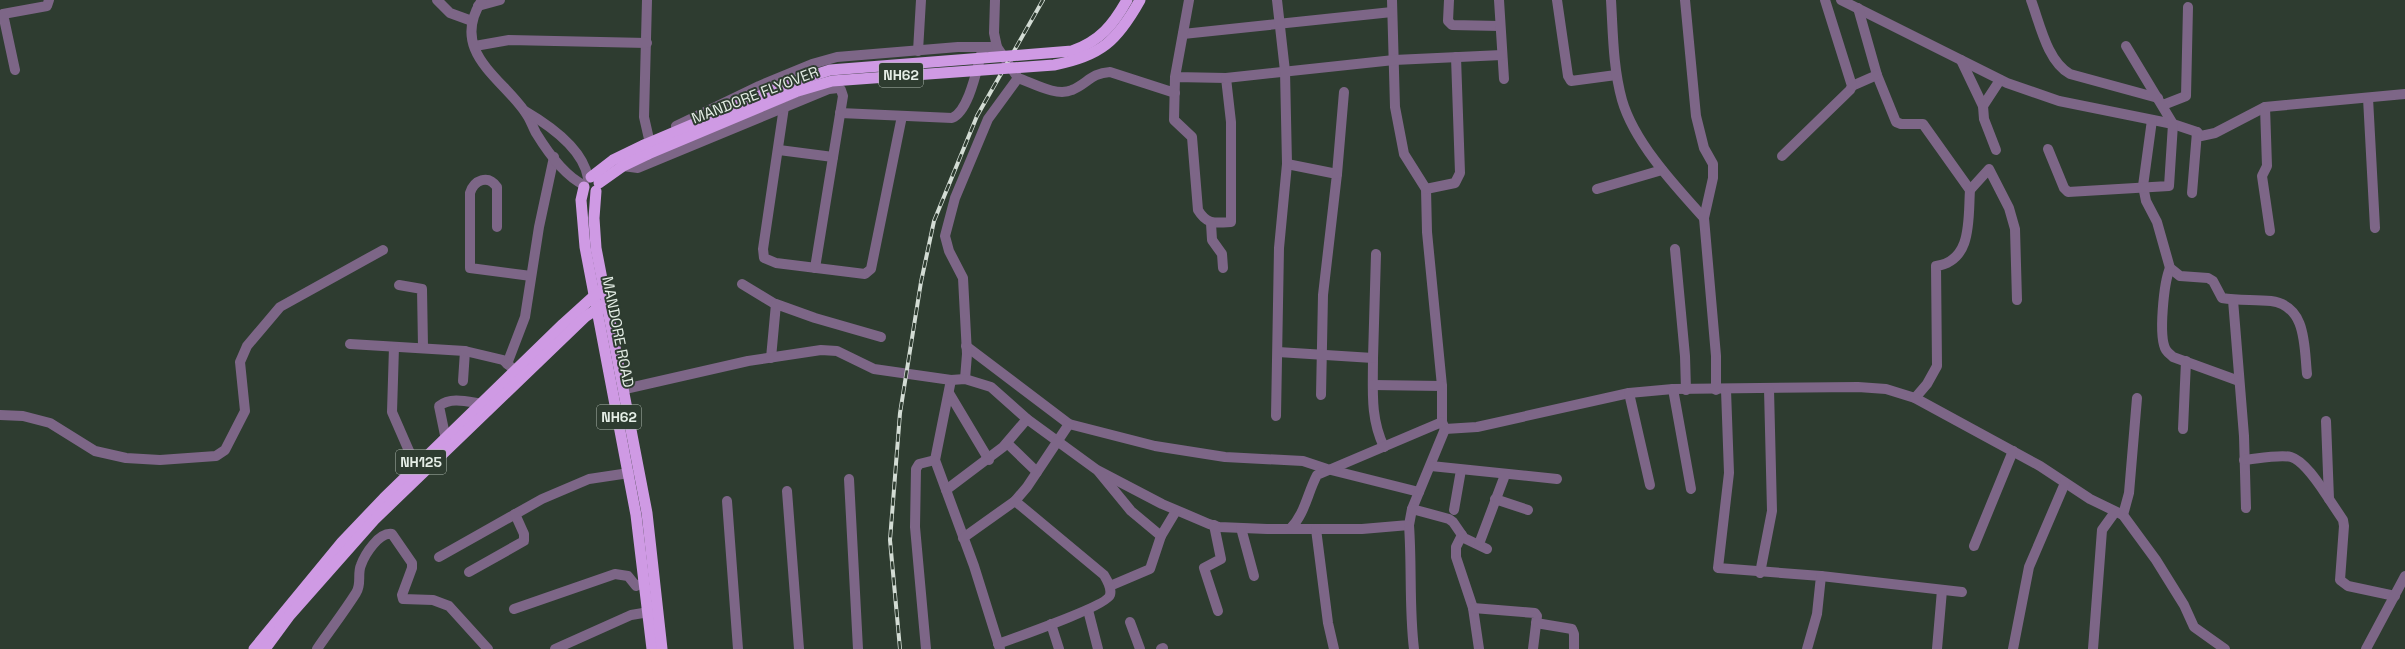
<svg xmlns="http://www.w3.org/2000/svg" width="2405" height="649" viewBox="0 0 2405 649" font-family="'Space Grotesk',sans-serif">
  <rect width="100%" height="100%" fill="#2e3c30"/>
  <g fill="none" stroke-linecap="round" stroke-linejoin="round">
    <g stroke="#7d6687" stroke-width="10">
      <polyline points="437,0 450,13 472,21"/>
      <polyline points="647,0 644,117 649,139"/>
      <polyline points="1392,0 1395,107 1404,154 1426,189 1427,232 1442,386 1442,422 1445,429 1477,427 1629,393 1673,389 1858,387 1886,389 1915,398 2040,466 2090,499 2123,515 2156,560 2184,605 2194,627 2225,649"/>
      <polyline points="1449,0 1448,21 1452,25 1500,26"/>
      <polyline points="1499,0 1504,79"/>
      <polyline points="1557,0 1568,76 1571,81 1616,75"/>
      <path d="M 1611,0 C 1613,33 1613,68 1622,100 C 1634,142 1675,186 1704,218"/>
      <polyline points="1685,0 1696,116 1704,148 1713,164 1713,178 1704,218 1716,356 1716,390"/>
      <polyline points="1841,0 2007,83 2059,101 2173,124 2197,132 2201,136 2215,133 2265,107 2405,94"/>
      <path d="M 2031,0 C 2040,24 2047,61 2070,74 L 2158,98"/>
      <polyline points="478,6 500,0"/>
      <polyline points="1858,8 1877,75 1896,122 1901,124 1923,124 1970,190"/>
      <polyline points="1183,34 1392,12"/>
      <polyline points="475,46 509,40 647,43"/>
      <polyline points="918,51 921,0"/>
      <polyline points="1961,60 1983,106"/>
      <polyline points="15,70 3,14 47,6 49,0"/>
      <path d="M 1175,77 L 1226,78 L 1231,122 L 1231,222 C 1215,223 1207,225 1198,210 L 1192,137 L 1174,120 L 1175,77 L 1189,0"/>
      <path d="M 1018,78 C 1033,83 1056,97 1072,90 C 1087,84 1091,73 1110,72 L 1175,93"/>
      <polyline points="1226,78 1394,60 1502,55"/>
      <polyline points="1852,86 1877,75"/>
      <polyline points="2368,98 2375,228"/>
      <polyline points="2163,105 2186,96 2188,7"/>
      <polyline points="784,107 763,249 764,258 776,263 865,274 871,269 902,116"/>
      <polyline points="2265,107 2267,166 2262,176 2270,231"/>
      <path d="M 840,113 L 952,118 C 969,111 977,68 982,51"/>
      <path d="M 2152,120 L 2143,186 L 2146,201 L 2157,222 L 2170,268 L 2180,276 L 2208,278 L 2213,281 L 2222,298 C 2239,301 2255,299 2271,301 C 2307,306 2304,346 2307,374"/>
      <polyline points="676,126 759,86 812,64 837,57 958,47 997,47"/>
      <polyline points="2048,149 2064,188 2068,192 2169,186 2173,124 2126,46"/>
      <polyline points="779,150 833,157"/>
      <polyline points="1996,150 1984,119 1983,106 2000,80"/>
      <polyline points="1782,156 1850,90 1852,86 1825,0"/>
      <polyline points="1287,164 1337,174 1323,295 1321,395"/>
      <polyline points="623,166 638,168 829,89 838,88 841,90 843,96 815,268"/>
      <polyline points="1337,174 1344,92"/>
      <polyline points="1426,189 1455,183 1460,173 1456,57"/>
      <polyline points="1597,189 1662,170"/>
      <polyline points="2192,193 2197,132"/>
      <polyline points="1211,223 1212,240 1222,254 1223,268"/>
      <path d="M 497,227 L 497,187 C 488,174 474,180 470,193 L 470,268 L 531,276"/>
      <polyline points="1675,249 1685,356 1686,390"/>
      <path d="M 2170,268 C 2164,282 2158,337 2166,350 C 2168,353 2171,355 2173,357 L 2239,381"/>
      <polyline points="742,284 775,304"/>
      <polyline points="399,285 422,289 423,347"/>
      <polyline points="2233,300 2244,436 2246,508"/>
      <polyline points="350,344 465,351 463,381"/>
      <polyline points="966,346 1069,424 1155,446 1225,457 1303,461 1327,469 1419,492"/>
      <polyline points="394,347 392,412 416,467"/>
      <polyline points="465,351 503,360 511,367"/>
      <path d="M 1278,352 L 1373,358 C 1373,390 1370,418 1384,447"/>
      <polyline points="771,358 776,304 815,318 881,337"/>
      <polyline points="1373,358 1376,254"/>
      <polyline points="507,364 525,317 539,227 554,157"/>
      <polyline points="965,379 967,354 963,278 949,251 945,236 955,198 988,119 1018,78 997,47 994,33 995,0"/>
      <polyline points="951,380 935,460 974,566 1000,649"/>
      <polyline points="1373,385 1442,386"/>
      <polyline points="625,389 748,361 821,350 837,351 874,369 951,380 965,379 991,387 1027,419 1097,470 1162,504 1209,524 1219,527 1267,529 1362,529 1409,525 1412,509 1445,429"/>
      <polyline points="1673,389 1691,489"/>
      <polyline points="1726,390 1729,473 1718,568 1821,576 1817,614 1807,649"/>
      <polyline points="949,393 989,460"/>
      <polyline points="1629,393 1650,485"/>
      <path d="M 1915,398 L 1927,384 L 1937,366 L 1936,266 C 1973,261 1968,218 1970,190 L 1989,169 L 2009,208 L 2015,229 L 2017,300"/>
      <polyline points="0,415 23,416 50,423 95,451 126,458 160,460 216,456 225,450 245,411 240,362 247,346 280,307 383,250"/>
      <polyline points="1276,416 1279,248 1287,164 1285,71 1277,0"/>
      <polyline points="2326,421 2329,499 2343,520 2344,526 2340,580 2348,586 2395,596"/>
      <polyline points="2183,429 2186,361"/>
      <path d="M 446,440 L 439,406 C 451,396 469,402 483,404"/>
      <polyline points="1007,443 1037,472"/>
      <path d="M 2244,460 C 2256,459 2280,454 2291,457 C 2305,461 2321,487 2329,499"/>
      <polyline points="1431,466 1557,479"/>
      <polyline points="1099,472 1131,511 1161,536"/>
      <polyline points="849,479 858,649"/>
      <polyline points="946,490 1003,447 1027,419"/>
      <polyline points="787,491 799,649"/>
      <polyline points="1495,499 1528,510"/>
      <polyline points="727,501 738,649"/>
      <polyline points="1412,509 1449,519 1453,522 1464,538 1487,549"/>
      <polyline points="1454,510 1461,470"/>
      <polyline points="2123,515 2129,493 2137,398"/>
      <polyline points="1214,525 1221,559 1204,568 1218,611"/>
      <path d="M 1409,525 C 1412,567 1409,608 1414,649"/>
      <polyline points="1241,528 1254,576"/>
      <path d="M 1290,529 C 1305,514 1307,494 1317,475 L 1442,422"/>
      <polyline points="1316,529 1328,623 1334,649"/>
      <polyline points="1462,535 1456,547 1456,557 1473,608 1479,649"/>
      <polyline points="963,538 1015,501 1027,487 1069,424"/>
      <polyline points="1479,544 1505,475"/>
      <polyline points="1974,546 2013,451"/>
      <polyline points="439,557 542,499 589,479 629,473"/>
      <polyline points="469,572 524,541 524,534 515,514"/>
      <polyline points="1760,573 1772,511 1769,389"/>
      <polyline points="1821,576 1962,592"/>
      <polyline points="1110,586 1150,569 1161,536 1176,511"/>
      <polyline points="1473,608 1535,613 1537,616 1533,649"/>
      <polyline points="514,609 615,574 628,576 636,586 645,582"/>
      <polyline points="1088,610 1098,649"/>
      <polyline points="1130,622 1140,649"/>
      <polyline points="1536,623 1572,629 1574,634 1574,649"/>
      <polyline points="1051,624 1059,649"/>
      <path d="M 998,644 C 1014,638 1107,606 1110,595 C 1112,588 1107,580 1104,575 L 1015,501"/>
      <path d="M 317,649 C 330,630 344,612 356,593 C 362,584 357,574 361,565 C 365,554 379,532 392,534 L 412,563 L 412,568 L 402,595 L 403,599 L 433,600 L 449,606 L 488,649"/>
      <polyline points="555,649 631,615 649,612"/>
      <polyline points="926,649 915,527 916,469 919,464 935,460"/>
      <polyline points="1161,649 1163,648"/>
      <polyline points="1937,649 1942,590"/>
      <polyline points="2013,649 2029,567 2065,483"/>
      <polyline points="2093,649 2102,530 2115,512"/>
      <polyline points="2366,649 2405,576"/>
    </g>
    <g stroke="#7d6687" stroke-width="10">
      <path d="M 482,0 C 449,51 501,77 525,112 C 530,118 532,126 536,133 C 547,151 565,176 584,185"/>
      <path d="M 525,111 C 549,125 583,148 588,178"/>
    </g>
    <g stroke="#cf9ae4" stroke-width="11">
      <polyline points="591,177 613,160 644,145"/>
      <polyline points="599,183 623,166 648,154"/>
      <polyline points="584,187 581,200 585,247 636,515 652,649"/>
      <polyline points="596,191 594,218 596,248 647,513 662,649"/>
      <polyline points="254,649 342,542 384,498 563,324 595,295 604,291"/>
      <polyline points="265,649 290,615 374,520 585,317 606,303"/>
    </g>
    <defs>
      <polyline id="rail" points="900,649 890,540 900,413 921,282 934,221 977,116 1043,0"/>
    </defs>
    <use href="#rail" stroke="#d3dcd4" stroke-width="4"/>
    <use href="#rail" stroke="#2e3c30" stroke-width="2.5" stroke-dasharray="8" stroke-linecap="butt"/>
    <g stroke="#cf9ae4" stroke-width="11">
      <path d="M 644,145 L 793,82 L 830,70 L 1072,51 C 1100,41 1113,25 1127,0"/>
      <path d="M 648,154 L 798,91 L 832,81 L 1054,65 C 1101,56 1117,41 1140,0"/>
    </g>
  </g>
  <g text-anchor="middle" stroke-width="4" stroke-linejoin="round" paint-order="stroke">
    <g fill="#2e3c30" stroke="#aeb9af" stroke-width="1">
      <rect x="879" y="63" width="44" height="24" rx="3"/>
      <rect x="597" y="405" width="44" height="24" rx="3"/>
      <rect x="396" y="450" width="50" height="24" rx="3"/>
    </g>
    <g font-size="14" font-weight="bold" fill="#e5eee6">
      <text x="901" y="80">NH62</text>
      <text x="619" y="422">NH62</text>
      <text x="421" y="467">NH125</text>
    </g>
    <g font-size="15" fill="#e5eee6" stroke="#2e3c30">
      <text transform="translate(755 95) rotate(-21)" y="5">MANDORE FLYOVER</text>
      <text transform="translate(618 332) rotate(79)" y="5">MANDORE ROAD</text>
    </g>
  </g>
</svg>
